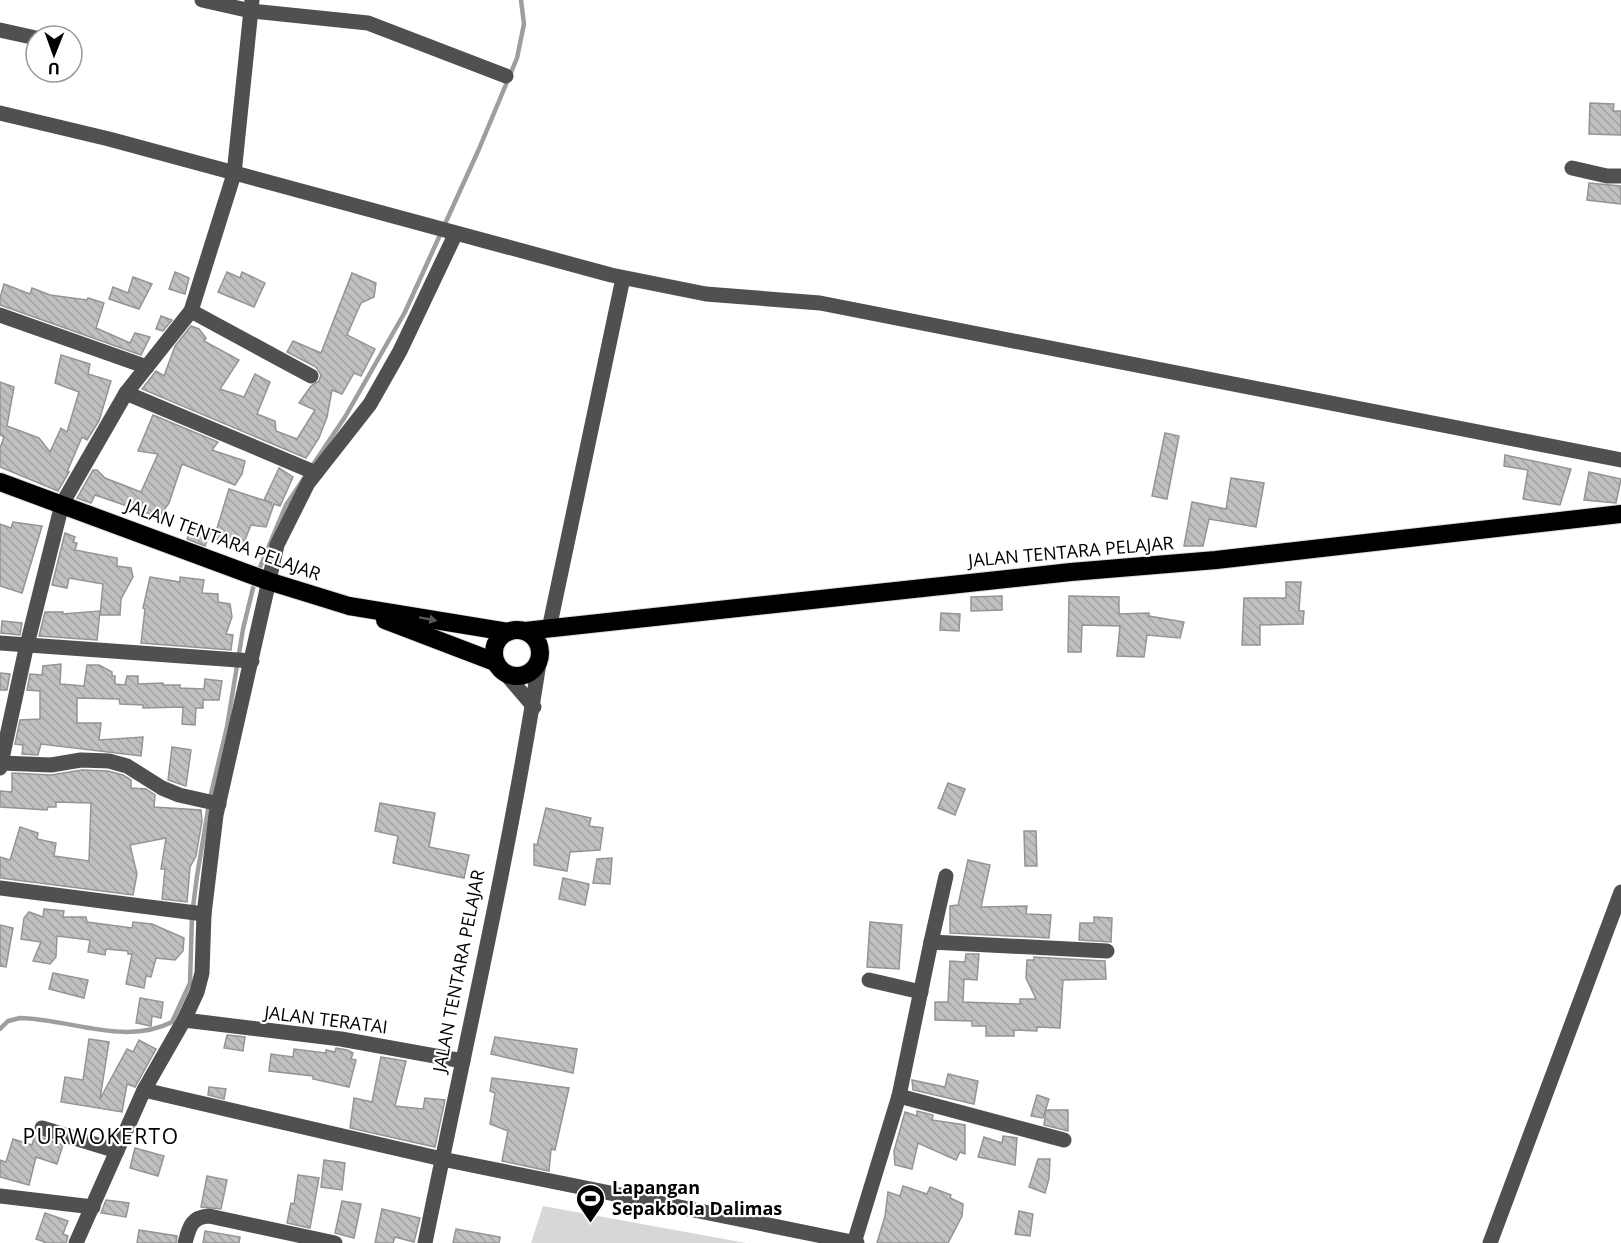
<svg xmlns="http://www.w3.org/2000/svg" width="1621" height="1243" viewBox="0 0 1621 1243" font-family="'Open Sans',sans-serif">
  <defs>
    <pattern id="building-back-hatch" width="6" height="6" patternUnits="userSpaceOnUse" patternTransform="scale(1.5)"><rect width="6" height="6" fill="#c0c0c0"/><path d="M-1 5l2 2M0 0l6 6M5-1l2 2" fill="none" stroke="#a3a3a3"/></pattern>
  </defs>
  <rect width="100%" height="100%" fill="#fff"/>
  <polygon fill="#d7d7d7" points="543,1206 746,1243 531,1243"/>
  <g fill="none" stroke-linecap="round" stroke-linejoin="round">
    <g stroke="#9e9e9e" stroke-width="4.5">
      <polyline points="258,572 286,505 345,417 405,312 479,149 517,58 524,24 521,0"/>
      <path d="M 0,1029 L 8,1021 L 20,1018 C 70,1019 125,1046 172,1022 L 190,983 L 192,915 L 197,876 L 210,798 L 227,727 L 243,629 L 255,580"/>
    </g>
  </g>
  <g fill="url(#building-back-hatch)" stroke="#949494" stroke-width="1.5">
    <polygon points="1590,103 1614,104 1613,111 1621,111 1621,135 1589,134"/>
    <polygon points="1589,183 1621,186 1621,204 1587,200"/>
    <polygon points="175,272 189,278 185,294 169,289"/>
    <polygon points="227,272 240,278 242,272 265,283 254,307 218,292"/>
    <polygon points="352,273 376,283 374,297 361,303 347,335 375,349 361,376 354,373 342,394 332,390 327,417 319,438 306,458 142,389 156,371 164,376 175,346 191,326 199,329 206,338 204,341 239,360 220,389 244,397 255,374 270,382 257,414 275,421 276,431 297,439 315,410 299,403 311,386 319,381 321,375 316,367 287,352 293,341 321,353"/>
    <polygon points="133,277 152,284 139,309 109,299 113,287 128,293"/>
    <polygon points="4,284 30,294 32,288 50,295 87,300 88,298 104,303 96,328 130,343 135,333 150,337 141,355 3,306 0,305 0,298"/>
    <polygon points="161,316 172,320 163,331 156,329"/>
    <polygon points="61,355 90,364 88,374 111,381 99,421 87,440 82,437 67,472 69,472 58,491 0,467 0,448 4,437 0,435 0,382 14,387 7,426 39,438 50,452 61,428 67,432 79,392 55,383"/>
    <polygon points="153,415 218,442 212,450 245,461 242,474 235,485 182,464 169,503 159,517 95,495 91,503 77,498 93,470 97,470 105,478 141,492 158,454 138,451"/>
    <polygon points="1165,433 1179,436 1167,499 1152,496"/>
    <polygon points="1505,455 1571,469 1560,505 1523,499 1528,470 1504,466"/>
    <polygon points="279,468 293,477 280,506 274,504 266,527 251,525 242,547 214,538 229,489 272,503 264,500"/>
    <polygon points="1589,472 1621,479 1616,503 1584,500"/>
    <polygon points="1231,478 1264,483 1256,527 1209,519 1203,546 1184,546 1192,502 1226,509"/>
    <polygon points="13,522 42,526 22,593 0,586 0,524 11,528"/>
    <polygon points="192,525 211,532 205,546 187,539"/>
    <polygon points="65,533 75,537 73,542 77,543 75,550 117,558 117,566 131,568 133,577 121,599 120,615 100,615 103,584 69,578 67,588 52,585"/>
    <polygon points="150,577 180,582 180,577 204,580 202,593 218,594 218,602 230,604 232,617 226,634 233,635 231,650 141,643 145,609 143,608"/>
    <polygon points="1286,582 1301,582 1299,611 1304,611 1303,624 1260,625 1260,645 1242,645 1244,598 1286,598"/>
    <polygon points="1002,596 1002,610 971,611 971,597"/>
    <polygon points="1069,596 1119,597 1119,614 1149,613 1149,616 1184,622 1180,638 1147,635 1144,657 1117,656 1120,626 1082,625 1081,652 1068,652"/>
    <polygon points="100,611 97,640 39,636 45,612 63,612 62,614"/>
    <polygon points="941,613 960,614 959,631 940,630"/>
    <polygon points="2,621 22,623 20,635 1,633"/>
    <polygon points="61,664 60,684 84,686 87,665 99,665 112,672 112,676 115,676 115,684 125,685 127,676 138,676 138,684 163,683 163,685 180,685 180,688 204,689 205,679 222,681 219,700 203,700 203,708 196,708 195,725 182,724 183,707 143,708 143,705 120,704 119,699 77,698 77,723 101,723 99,740 143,737 141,756 41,744 38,755 22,754 23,745 15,744 20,720 40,719 40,691 27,690 30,674 42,675 43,666"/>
    <polygon points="0,673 10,674 7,690 0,690"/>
    <polygon points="172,747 191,750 186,786 168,780"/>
    <polygon points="82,770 108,771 123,775 131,780 131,788 146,789 155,795 154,807 201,810 202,821 196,856 190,867 187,902 162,899 165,869 161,869 166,838 130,845 137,874 133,895 0,878 0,857 10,860 20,827 38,833 37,839 56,843 54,856 89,861 91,803 56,802 56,807 48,807 47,810 0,807 0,791 12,792 12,773 51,775"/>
    <polygon points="948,783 965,789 955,815 938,808"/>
    <polygon points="380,803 435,813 429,847 469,855 464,878 393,863 398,836 375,831"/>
    <polygon points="546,808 591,818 589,826 603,828 600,850 570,852 567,871 534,865 534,844 537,845"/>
    <polygon points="1024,831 1036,831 1037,866 1025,866"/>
    <polygon points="612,858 610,884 593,883 597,859"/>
    <polygon points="968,860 990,865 981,907 1027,906 1026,914 1051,915 1049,938 950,933 950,906 958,905"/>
    <polygon points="563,878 589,884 585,905 559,899"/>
    <polygon points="44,909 64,911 63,917 86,917 87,922 132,928 133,922 152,924 184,938 183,951 175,960 156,958 151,977 146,976 144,988 126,984 132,954 128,954 128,951 106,949 105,955 88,952 90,940 57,936 56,957 50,964 33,961 41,942 21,939 24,918 29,912 43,917"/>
    <polygon points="1094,917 1112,918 1111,942 1079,940 1080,923 1094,923"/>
    <polygon points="870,922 902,925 899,969 867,967"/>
    <polygon points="0,925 13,928 6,967 0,966"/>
    <polygon points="966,954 979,954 977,980 964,979 963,1002 1020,1004 1020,999 1036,999 1026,978 1027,960 1034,960 1034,957 1105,961 1106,979 1063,980 1060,1028 1037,1027 1037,1031 1014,1030 1014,1036 986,1036 986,1026 972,1026 972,1021 935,1020 935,1002 948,1002 950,961 965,962"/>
    <polygon points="53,973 88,980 84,998 49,989"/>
    <polygon points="140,998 163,1002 161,1018 152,1016 151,1026 136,1023"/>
    <polygon points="227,1035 245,1037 243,1051 224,1048"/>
    <polygon points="495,1037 577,1049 573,1073 491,1054"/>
    <polygon points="89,1039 109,1042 100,1099 127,1049 133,1052 139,1040 156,1049 135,1087 127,1084 122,1112 61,1102 65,1077 83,1080"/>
    <polygon points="336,1048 347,1050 353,1053 351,1059 356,1060 349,1087 313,1079 313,1076 269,1071 271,1054 293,1057 294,1049 326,1053 326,1050 335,1052"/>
    <polygon points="381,1057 406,1061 395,1106 423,1109 425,1098 445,1100 435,1147 350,1128 354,1098 372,1102"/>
    <polygon points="948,1074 978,1081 974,1104 913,1090 912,1080 945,1087"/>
    <polygon points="492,1078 569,1088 555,1150 551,1149 549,1171 502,1161 508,1131 490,1124 495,1093 490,1091"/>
    <polygon points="209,1087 226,1089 224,1099 208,1095"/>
    <polygon points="1037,1095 1049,1099 1043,1118 1031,1116"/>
    <polygon points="1046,1110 1068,1110 1068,1131 1044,1125"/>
    <polygon points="917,1111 933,1115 932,1120 965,1125 965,1154 960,1152 956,1160 918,1143 912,1169 895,1165 894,1151 905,1112 917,1116"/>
    <polygon points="35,1135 63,1145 57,1164 36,1157 29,1185 0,1177 0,1160 6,1162 13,1139 32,1145"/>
    <polygon points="1003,1136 1017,1138 1015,1165 978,1157 984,1137 1002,1143"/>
    <polygon points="135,1148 164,1156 158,1176 130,1168"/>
    <polygon points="1038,1159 1050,1159 1049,1179 1045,1193 1029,1187"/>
    <polygon points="324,1160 345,1163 342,1190 321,1187"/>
    <polygon points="298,1175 319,1178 310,1228 287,1223 291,1203 294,1204"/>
    <polygon points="207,1176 227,1180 221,1209 201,1207"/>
    <polygon points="903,1186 927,1194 930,1187 951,1195 950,1198 963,1204 962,1216 948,1243 877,1243 885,1216 888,1192 900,1196"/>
    <polygon points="106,1200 129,1203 126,1217 101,1213"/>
    <polygon points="342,1201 361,1204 354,1238 335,1233"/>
    <polygon points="382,1209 420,1218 414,1242 395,1237 393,1243 375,1243"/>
    <polygon points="1019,1211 1033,1214 1030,1236 1015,1234"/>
    <polygon points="45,1213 68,1221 63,1234 68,1236 66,1243 47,1243 36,1239"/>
    <polygon points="456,1229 500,1237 499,1243 453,1243"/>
    <polygon points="139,1230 177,1236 176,1243 137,1243"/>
    <polygon points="205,1231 240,1237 239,1243 203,1243"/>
  </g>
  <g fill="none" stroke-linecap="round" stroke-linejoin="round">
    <defs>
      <g id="highway">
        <polyline points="0,482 268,581 349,606 508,632"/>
        <polyline points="385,620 495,662"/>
        <circle cx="517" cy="653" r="23"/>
        <polyline points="525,631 1071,572 1216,560 1621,514"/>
      </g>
    </defs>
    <use href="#highway" stroke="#dbdbdb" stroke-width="20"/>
    <g stroke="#505050" stroke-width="15">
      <polyline points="202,0 251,11 368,23 506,76"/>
      <polyline points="0,30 36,38"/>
      <polyline points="0,113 109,139 611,275 706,294 820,303 1621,460"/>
      <polyline points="1572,168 1607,176 1621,176"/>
      <polyline points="191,311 311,376"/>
      <polyline points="0,315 147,367"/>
      <polyline points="126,393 316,473"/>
      <polyline points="549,629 623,278"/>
      <polyline points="0,643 252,661"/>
      <polyline points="505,673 534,707"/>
      <polyline points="1,763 51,765 81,760 109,761 127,766 162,788 179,795 219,804"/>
      <polyline points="0,768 25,653 62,504 126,393 191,311 234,174 252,0"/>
      <polyline points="0,888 204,914"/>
      <polyline points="931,942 946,876"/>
      <polyline points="869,980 921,992"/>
      <polyline points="184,1020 341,1039 463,1061"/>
      <polyline points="144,1090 184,1020 197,992 202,973 204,914 216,815 277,545 308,483 370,404 400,351 455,235"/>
      <polyline points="899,1096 1064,1140"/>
      <polyline points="42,1128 117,1151"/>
      <polyline points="0,1196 93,1207"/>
      <polyline points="76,1243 144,1090 442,1159 857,1243"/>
      <path d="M 185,1243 C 189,1228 191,1217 209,1216 L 335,1243"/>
      <path d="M 425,1243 C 464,1050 509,857 539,663"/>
      <polyline points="854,1243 899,1096 931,942 1107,951"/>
      <polyline points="1490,1243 1621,892"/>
    </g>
    <use href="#highway" stroke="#000" stroke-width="18"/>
  </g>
  <defs><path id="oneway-solid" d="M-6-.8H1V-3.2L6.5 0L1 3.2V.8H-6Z" transform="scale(1.5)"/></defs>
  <use fill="#595959" href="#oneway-solid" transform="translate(428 619) rotate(10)"/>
  <defs>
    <symbol id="stadium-pin" viewBox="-11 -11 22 30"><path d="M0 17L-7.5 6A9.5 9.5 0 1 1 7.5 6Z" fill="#000" stroke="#fff"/><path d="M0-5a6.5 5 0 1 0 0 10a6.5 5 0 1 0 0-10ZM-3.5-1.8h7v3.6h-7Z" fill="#fff"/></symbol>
  </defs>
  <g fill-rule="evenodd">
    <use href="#stadium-pin" x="574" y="1182" width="33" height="45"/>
  </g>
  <g text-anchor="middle" stroke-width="4.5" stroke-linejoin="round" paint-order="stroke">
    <g font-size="18" fill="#000" stroke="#fff">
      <text transform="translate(223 540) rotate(20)" y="6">JALAN TENTARA PELAJAR</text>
      <text transform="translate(1071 552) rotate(-5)" y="6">JALAN TENTARA PELAJAR</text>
      <text transform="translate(459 971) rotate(-79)" y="6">JALAN TENTARA PELAJAR</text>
      <text transform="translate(326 1020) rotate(7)" y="6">JALAN TERATAI</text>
    </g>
    <g font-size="18" font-weight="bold" fill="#000" stroke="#fff" text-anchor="start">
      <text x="612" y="1194">Lapangan<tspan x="612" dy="21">Sepakbola Dalimas</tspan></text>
    </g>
    <g font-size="21" letter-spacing="1.5" fill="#000" stroke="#fff">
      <text x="101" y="1144">PURWOKERTO</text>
    </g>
  </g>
  <g transform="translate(54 54) rotate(181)"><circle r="28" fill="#ffffff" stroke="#999999" stroke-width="1.5"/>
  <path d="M0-4.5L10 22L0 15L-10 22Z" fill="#000000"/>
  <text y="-9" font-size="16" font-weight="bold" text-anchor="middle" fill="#000000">U</text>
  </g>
</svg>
